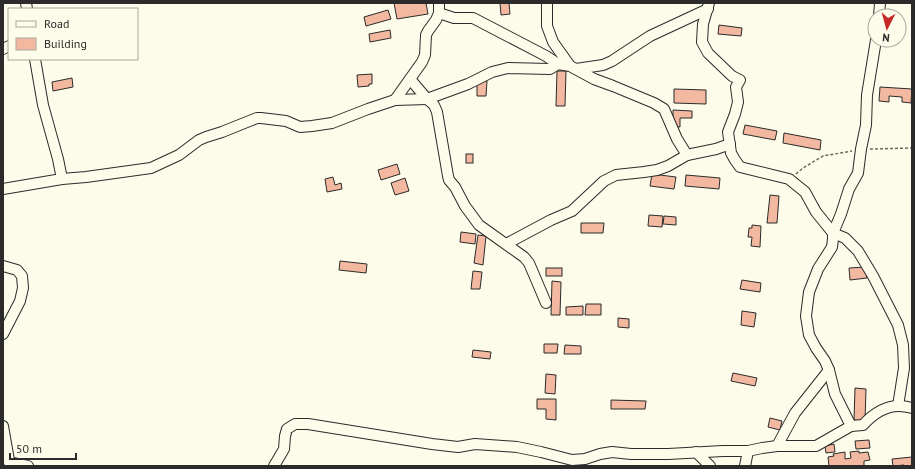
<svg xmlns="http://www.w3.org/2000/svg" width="915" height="469" viewBox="0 0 915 469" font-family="'PT Sans',sans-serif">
  <rect width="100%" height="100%" fill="#fdfbea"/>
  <g fill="#f2b8a0" stroke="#2b2b2b">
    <polygon points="394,3 426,3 428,14 397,19"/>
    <polygon points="500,3 509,3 510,14 501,15"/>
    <polygon points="388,10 391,19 366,26 364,17"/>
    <polygon points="719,25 742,28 741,36 718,34"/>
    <polygon points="390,30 391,38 370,42 369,34"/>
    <polygon points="557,71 566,71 565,106 556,106"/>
    <polygon points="372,74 372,84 369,84 369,86 358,87 357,75"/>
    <polygon points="72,78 73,87 53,91 52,82"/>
    <polygon points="477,80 487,81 486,96 477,96"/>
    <polygon points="880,87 912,89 911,103 902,102 902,97 889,96 889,102 879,101"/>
    <polygon points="674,89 706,90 706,104 674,103"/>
    <polygon points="673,110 692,111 692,118 680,118 680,127 673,126"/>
    <polygon points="745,125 777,131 775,140 743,134"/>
    <polygon points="784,133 821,140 820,150 783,143"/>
    <rect x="466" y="154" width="7" height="9"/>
    <polygon points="397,164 400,174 381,180 378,170"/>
    <polygon points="652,174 676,177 674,189 650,186"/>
    <polygon points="686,175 720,178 719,189 685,186"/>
    <polygon points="333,177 335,185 341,183 342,189 327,192 325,179"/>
    <polygon points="405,178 409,191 395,195 391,183"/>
    <polygon points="770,195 779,196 777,223 767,223"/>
    <polygon points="649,215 663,216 662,227 648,226"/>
    <polygon points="664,216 676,217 676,225 663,224"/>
    <polygon points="581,223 604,223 603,233 581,233"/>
    <polygon points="752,225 761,226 760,247 751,246 752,237 748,237 749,228 752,228"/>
    <polygon points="461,232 476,234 475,244 460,242"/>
    <polygon points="478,235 486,236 483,265 474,263"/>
    <polygon points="340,261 367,264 366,273 339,270"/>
    <polygon points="865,267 867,278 850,280 849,268"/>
    <rect x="546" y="268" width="16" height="8"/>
    <polygon points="473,271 482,272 480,289 471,289"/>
    <polygon points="742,280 761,283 760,292 740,289"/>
    <polygon points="552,281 561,282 560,315 551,315"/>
    <polygon points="586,304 601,304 601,315 585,315"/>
    <polygon points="583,306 583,315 566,315 566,307"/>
    <polygon points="742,311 756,313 754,327 741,325"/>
    <polygon points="618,318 629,319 629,328 618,327"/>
    <polygon points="544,344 558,344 557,353 544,353"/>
    <polygon points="565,345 581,346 581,354 564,354"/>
    <polygon points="473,350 491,352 490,359 472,357"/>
    <polygon points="733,373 757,378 755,386 731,381"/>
    <polygon points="546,374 556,375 555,394 545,393"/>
    <polygon points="855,388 866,389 865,421 854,420"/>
    <polygon points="537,399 556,399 556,420 546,419 546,409 537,409"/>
    <polygon points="611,400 646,401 645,409 611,409"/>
    <polygon points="770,418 782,421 780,430 768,427"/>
    <polygon points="869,440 870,448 856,449 855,441"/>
    <polygon points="834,444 835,452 826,453 825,446"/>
    <polygon points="859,451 859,453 868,452 870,460 864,461 864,466 829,466 828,457 834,456 833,454 845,452 845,459 851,458 850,452"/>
    <polygon points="912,457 912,466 904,466 904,465 893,466 892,459"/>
  </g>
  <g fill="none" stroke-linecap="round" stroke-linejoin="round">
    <defs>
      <g id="minor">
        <polyline points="26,3 27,9"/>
        <polyline points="547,3 547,26 553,42 570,66"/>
        <polyline points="709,3 703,24 702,42 708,53 732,76 740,80 736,87 738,102 735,114 728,132 731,153 735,160 740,167 789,179 805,192 816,212 833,233 833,239 832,247 818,269 809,292 806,316 809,335 816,348 825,361 829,370 835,394 851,426"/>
        <polyline points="439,13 454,18 473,18 546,56 558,64"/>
        <polyline points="879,16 880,3"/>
        <polyline points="876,40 867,95 866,125 861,149 858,173 849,189 841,214 833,233 845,238 858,251 873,276 898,325 903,345 904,368 898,406"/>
        <polyline points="3,49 9,46"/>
        <polyline points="35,59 43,105 58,159 62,179"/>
        <polyline points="576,69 603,65 612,61 650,36 708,9"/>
        <polyline points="410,79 427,99 434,105 437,112 448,176 449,180 455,187 465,206 479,225 524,257 529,263 546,303"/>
        <polyline points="395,100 422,62 425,55 426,35 428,31 436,20 439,13 439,3"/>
        <polyline points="3,189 62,179 86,177 151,168 179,155 199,140 206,137 222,132 257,118 261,118 286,121 300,127 312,126 332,123 368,109 395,100 427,99 468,84 492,72 508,68 550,69 558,64 570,66 594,79 613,86 654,103 664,109 677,139 687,155"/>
        <polyline points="506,244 551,220 572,211 604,181 616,175 644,172 657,170 668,166 687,155 716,149 730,144"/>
        <polyline points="3,266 17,270 22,276 23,288 20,301 3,334"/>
        <polyline points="3,426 10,466"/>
        <polyline points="777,446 795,413 829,370"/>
        <polyline points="696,452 710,466"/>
        <polyline points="9,462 28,466"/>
        <path d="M 274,466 L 284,449 L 285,436 L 287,429 L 295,424 L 308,424 L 432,444 L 458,447 L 475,444 L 517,447 L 541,452 L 572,460 L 585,459 L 600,454 L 612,452 L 631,454 L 668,454 L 723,451 L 748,451 L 762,448 L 777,446 L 816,446 L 851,426 L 863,425 C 872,415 885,406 899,406 C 903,406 908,407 912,408"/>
        <polyline points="745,466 748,451"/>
      </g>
    </defs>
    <use href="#minor" stroke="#2b2b2b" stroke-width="12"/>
    <g stroke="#6a6964" stroke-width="1.5" stroke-dasharray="3 2" stroke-linecap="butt">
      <polyline points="870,149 912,148"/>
      <polyline points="796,174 803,168 823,156 852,151"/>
    </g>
    <use href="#minor" stroke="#fdfbea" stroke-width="10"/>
  </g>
  <rect width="915" height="469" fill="none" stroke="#2b2b2b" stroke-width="8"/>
  <rect x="8" y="8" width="130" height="52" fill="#fdfbea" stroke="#a9a89e"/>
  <rect x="16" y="21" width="20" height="6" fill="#fdfbea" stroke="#a9a89e"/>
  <text x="44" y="28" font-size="12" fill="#2b2b2b">Road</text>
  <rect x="16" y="38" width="20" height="12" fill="#f2b8a0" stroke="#a9a89e"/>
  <text x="44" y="48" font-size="12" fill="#2b2b2b">Building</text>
  <g transform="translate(887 28) rotate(186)"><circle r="19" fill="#fdfbea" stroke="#a9a89e"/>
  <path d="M0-3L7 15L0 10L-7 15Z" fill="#c62828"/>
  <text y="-6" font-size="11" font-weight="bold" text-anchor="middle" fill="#2b2b2b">N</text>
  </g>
  <path d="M10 453v6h66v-6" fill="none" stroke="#2b2b2b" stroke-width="2"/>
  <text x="16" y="453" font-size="12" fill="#2b2b2b" stroke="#fdfbea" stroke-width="3" paint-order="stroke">50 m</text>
</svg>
